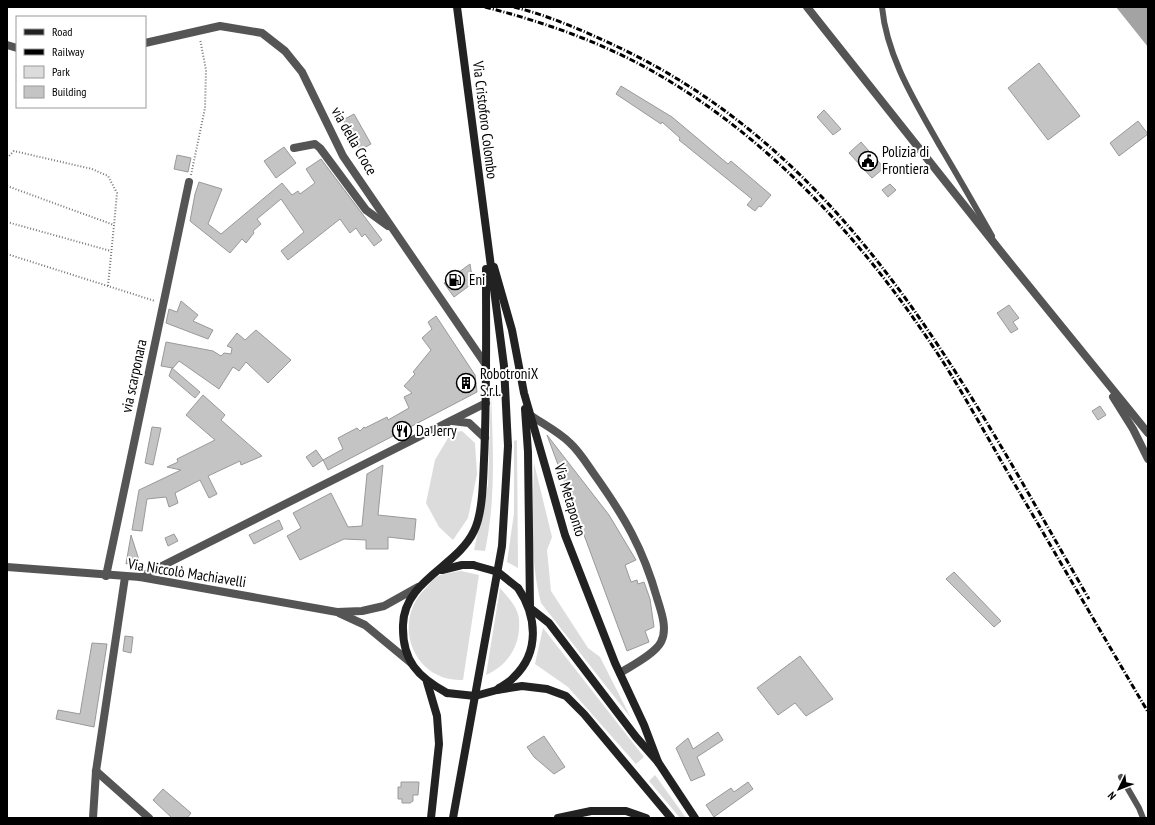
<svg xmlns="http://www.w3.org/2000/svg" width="1155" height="825" viewBox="0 0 1155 825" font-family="'PT Sans Narrow',sans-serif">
  <rect width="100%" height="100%" fill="#fff"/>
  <g fill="#dcdcdc">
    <path d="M 491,393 C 493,447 496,499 485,551 L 474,550 L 488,485 Z"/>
    <polygon points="462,431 475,443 477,474 468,518 453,540 439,527 426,503 435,460 451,433"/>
    <polygon points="517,440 518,568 507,562 514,513 514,441"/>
    <path d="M 534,463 L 552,537 L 547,550 L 551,591 L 588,648 L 600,657 L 631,718 L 541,603 C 529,557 533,510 534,463 Z"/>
    <path d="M 461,571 L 479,575 L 463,680 C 413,682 390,621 427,587 C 430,583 435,577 440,575 C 446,573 455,572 461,571 Z"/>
    <path d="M 500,588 C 508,597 519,609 519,620 C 521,645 508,665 486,675 Z"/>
    <polygon points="543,628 644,757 636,764 568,687 535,664"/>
    <polygon points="655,775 686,818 680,818 649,781"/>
  </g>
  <polygon fill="#a3a3a3" points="1116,7 1148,7 1148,47"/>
  <g fill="#c4c4c4" stroke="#999">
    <polygon points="1039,63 1080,116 1048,140 1008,88"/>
    <polygon points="621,86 672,117 728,164 731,161 771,195 761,207 759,206 755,211 747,205 752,199 679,140 680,138 662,122 661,124 616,94"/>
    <polygon points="824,110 841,129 833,135 817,117"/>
    <polygon points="354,114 371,144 360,150 343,120"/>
    <polygon points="1138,121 1148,134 1119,156 1110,143"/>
    <polygon points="861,142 884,168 872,178 849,153"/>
    <polygon points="284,147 296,163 276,178 264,161"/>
    <polygon points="177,155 191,158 188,172 174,169"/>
    <polygon points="321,159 382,240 374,246 365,234 362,237 356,228 350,233 340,219 288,260 281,251 304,232 281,199 257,219 261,224 253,231 254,233 246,243 242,239 230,253 190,221 195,194 199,182 222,189 208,224 221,234 282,183 292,195 298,191 300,194 315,183 306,169"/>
    <polygon points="890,184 896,190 888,197 882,190"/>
    <polygon points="470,264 473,283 454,297 444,283"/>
    <polygon points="181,301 198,315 193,321 213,330 208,339 166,323 169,309 177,312"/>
    <polygon points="1009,305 1019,318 1013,322 1018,329 1011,333 997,313"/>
    <polygon points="436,316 475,375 477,392 328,470 323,460 343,449 338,438 357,428 360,431 364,427 365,428 387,417 388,420 409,408 404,397 412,393 404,386 415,374 413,372 431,350 422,338 432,329 428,322"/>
    <polygon points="256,330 291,360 268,383 246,362 239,371 233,367 219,389 179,361 173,368 161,366 166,342 213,351 221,356 224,353 231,354 232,348 227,346 237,333 245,340"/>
    <polygon points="172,368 200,392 195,398 169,376"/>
    <polygon points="203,395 223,413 225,415 221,420 262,456 241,465 240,461 208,476 217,494 209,498 200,480 175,493 178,503 169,507 166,497 147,499 142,531 132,530 139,490 181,470 167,467 178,462 177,459 215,440 186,415"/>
    <polygon points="1100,406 1106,415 1098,420 1092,411"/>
    <polygon points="152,427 161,428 153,465 145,463"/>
    <polygon points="547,435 609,515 636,560 625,565 631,582 637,580 638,584 644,582 650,599 654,627 645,631 649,642 627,651"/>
    <polygon points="316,450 323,460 313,467 306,457"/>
    <polygon points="383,465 378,515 416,519 414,540 388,537 388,549 366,549 366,540 344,539 300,560 287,536 301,528 293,513 331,493 348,527 362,526 367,474"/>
    <polygon points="279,520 283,529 254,544 249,535"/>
    <polygon points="174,534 178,541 168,546 165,538"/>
    <polygon points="131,535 139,560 126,564"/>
    <polygon points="954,572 1001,621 994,627 946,579"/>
    <polygon points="125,636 133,637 131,653 123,651"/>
    <polygon points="92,643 107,644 94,727 56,719 58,710 80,714"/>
    <polygon points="800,656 833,699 806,716 795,703 778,715 757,688"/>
    <polygon points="718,732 723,740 697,757 705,775 691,781 676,748 688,738 693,749"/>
    <polygon points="544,736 565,767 554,774 534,757 527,747"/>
    <polygon points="401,782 419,782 418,795 413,795 413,801 410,803 402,803 402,799 398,799 398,787 401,787"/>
    <polygon points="748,782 753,789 714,817 706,805 731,788 734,792"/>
    <polygon points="163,789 191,813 187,818 172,818 153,800"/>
  </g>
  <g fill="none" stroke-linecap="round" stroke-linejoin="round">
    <g stroke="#777" stroke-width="2" stroke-dasharray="1 2" stroke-linecap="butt">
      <polyline points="7,158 14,151 92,169 108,176 117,193 114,225"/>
      <polyline points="191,175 205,108 206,70 200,39"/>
      <polyline points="7,186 114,225 108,286"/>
      <polyline points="7,222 111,251"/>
      <polyline points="7,254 155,301"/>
    </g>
    <g stroke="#555" stroke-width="6">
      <path d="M 882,7 C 887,58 916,103 940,146 C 958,176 975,206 992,236"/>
      <polyline points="1121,777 1139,808 1143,818"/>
    </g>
    <g stroke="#555" stroke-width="8">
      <polyline points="807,7 1002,253 1148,433"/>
      <polyline points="145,43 220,26 262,33 285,51 302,72 343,156 486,365"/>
      <polyline points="7,45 17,48"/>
      <polyline points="294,148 315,144 320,148 366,210 388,226"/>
      <polyline points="1113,397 1133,429 1148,459"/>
      <path d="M 530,415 C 543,424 559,432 570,443 C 579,451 587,464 594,474 C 624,516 643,548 657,598 C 661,611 668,629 661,642 C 655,654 631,666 620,673"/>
      <polyline points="452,421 469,423 485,438"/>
      <polyline points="106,576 189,182"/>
      <polyline points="140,577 486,403"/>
      <polyline points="96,771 149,818"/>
      <polyline points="93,818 96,771 125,577"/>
    </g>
    <g stroke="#555" stroke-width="8">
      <polyline points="7,567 140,577 337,612 362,611 384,606 418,587"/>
      <polyline points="339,613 365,625 411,663"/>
    </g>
    <g stroke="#222" stroke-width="8">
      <polyline points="494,267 512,330 524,393 565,535 615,663 644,725 658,762"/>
      <polyline points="525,409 528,452 530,608 549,623 636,737 658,762 695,818"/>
      <polyline points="442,570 462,565 473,565"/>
      <polyline points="427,682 437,716 439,744 431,818"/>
      <path d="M 499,688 C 504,685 510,682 514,677 C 540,652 537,616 518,588"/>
      <polyline points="497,690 522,686 547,689 566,696 584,714 671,818"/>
      <path d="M 447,693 C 418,677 402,661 403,625 C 404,580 457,567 474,531 C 483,513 483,480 484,460 C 487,396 486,333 486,269"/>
      <polyline points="453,818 502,546 508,446 504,366 457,7"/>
      <polyline points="558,818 591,811 626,811 646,818"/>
    </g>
    <g stroke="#000" stroke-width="3" stroke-dasharray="6 2 1 2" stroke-linecap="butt">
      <path d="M 485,7 C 544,22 601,42 654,72 C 775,141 870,248 945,365 C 968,402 989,440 1011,478 C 1057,556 1102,634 1148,712"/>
      <path d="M 514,7 C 550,16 584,31 618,47 C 853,158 965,385 1089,599"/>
    </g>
    <g stroke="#222" stroke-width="8">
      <polyline points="473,565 498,572 518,588"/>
      <polyline points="447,693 475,696 497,690"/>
    </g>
  </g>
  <defs>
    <symbol id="civic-ring" viewBox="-11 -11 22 22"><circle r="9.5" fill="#fff" stroke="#000" stroke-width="1.5"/><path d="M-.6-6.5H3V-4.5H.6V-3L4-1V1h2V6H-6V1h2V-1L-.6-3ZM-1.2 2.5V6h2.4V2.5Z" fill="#000"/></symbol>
    <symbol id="fuel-ring" viewBox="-11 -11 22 22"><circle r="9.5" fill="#fff" stroke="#000" stroke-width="1.5"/><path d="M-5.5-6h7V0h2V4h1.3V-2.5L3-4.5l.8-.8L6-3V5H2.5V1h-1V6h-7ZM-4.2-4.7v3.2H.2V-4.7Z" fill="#000"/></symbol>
    <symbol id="building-ring" viewBox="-11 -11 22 22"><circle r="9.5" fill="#fff" stroke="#000" stroke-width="1.5"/><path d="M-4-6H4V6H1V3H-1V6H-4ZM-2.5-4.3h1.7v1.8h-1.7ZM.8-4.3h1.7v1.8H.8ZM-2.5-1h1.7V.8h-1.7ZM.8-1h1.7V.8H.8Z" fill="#000"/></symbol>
    <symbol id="restaurant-ring" viewBox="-11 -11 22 22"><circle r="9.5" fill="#fff" stroke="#000" stroke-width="1.5"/><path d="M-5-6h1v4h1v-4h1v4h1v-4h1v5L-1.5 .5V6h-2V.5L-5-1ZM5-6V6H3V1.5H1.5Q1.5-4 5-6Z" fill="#000"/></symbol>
  </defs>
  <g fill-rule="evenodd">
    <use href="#civic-ring" x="857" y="150" width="22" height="22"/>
    <use href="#fuel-ring" x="444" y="269" width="22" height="22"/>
    <use href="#building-ring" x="455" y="372" width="22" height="22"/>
    <use href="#restaurant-ring" x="391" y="420" width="22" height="22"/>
  </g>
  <g text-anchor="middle" stroke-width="4" stroke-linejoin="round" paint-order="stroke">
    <g font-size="15" fill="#000" stroke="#fff">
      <text transform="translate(485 120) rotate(83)" y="5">Via Cristoforo Colombo</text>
      <text transform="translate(354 141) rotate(60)" y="5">via della Croce</text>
      <text transform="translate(134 376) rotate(-78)" y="5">via scarponara</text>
      <text transform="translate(570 500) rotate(73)" y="5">Via Metaponto</text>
      <text transform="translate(187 573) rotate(9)" y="5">Via Niccolò Machiavelli</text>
    </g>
    <g font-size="15" fill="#000" stroke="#fff" text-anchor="start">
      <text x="882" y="157">Polizia di<tspan x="882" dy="17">Frontiera</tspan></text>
      <text x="469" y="285">Eni</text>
      <text x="480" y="379">RobotroniX<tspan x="480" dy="17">S.r.l.</tspan></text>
      <text x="416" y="436">Da Jerry</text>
    </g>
  </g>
  <rect width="1155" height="825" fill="none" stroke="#000000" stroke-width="16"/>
  <rect x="16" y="16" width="130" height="92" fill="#ffffff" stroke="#999999"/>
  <rect x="24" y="29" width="20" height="6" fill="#222222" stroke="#999999"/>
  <text x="52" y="36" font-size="12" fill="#000000">Road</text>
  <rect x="24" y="49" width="20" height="6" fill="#000000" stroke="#999999"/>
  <text x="52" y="56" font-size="12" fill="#000000">Railway</text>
  <rect x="24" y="66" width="20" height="12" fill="#dcdcdc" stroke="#999999"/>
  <text x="52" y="76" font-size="12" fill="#000000">Park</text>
  <rect x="24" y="86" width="20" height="12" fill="#c4c4c4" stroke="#999999"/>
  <text x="52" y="96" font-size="12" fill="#000000">Building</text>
  <g transform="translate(1119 789) rotate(227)" stroke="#ffffff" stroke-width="3" paint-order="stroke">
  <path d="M0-3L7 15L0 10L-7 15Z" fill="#000000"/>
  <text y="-6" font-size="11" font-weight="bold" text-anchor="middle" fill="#000000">N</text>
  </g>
</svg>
